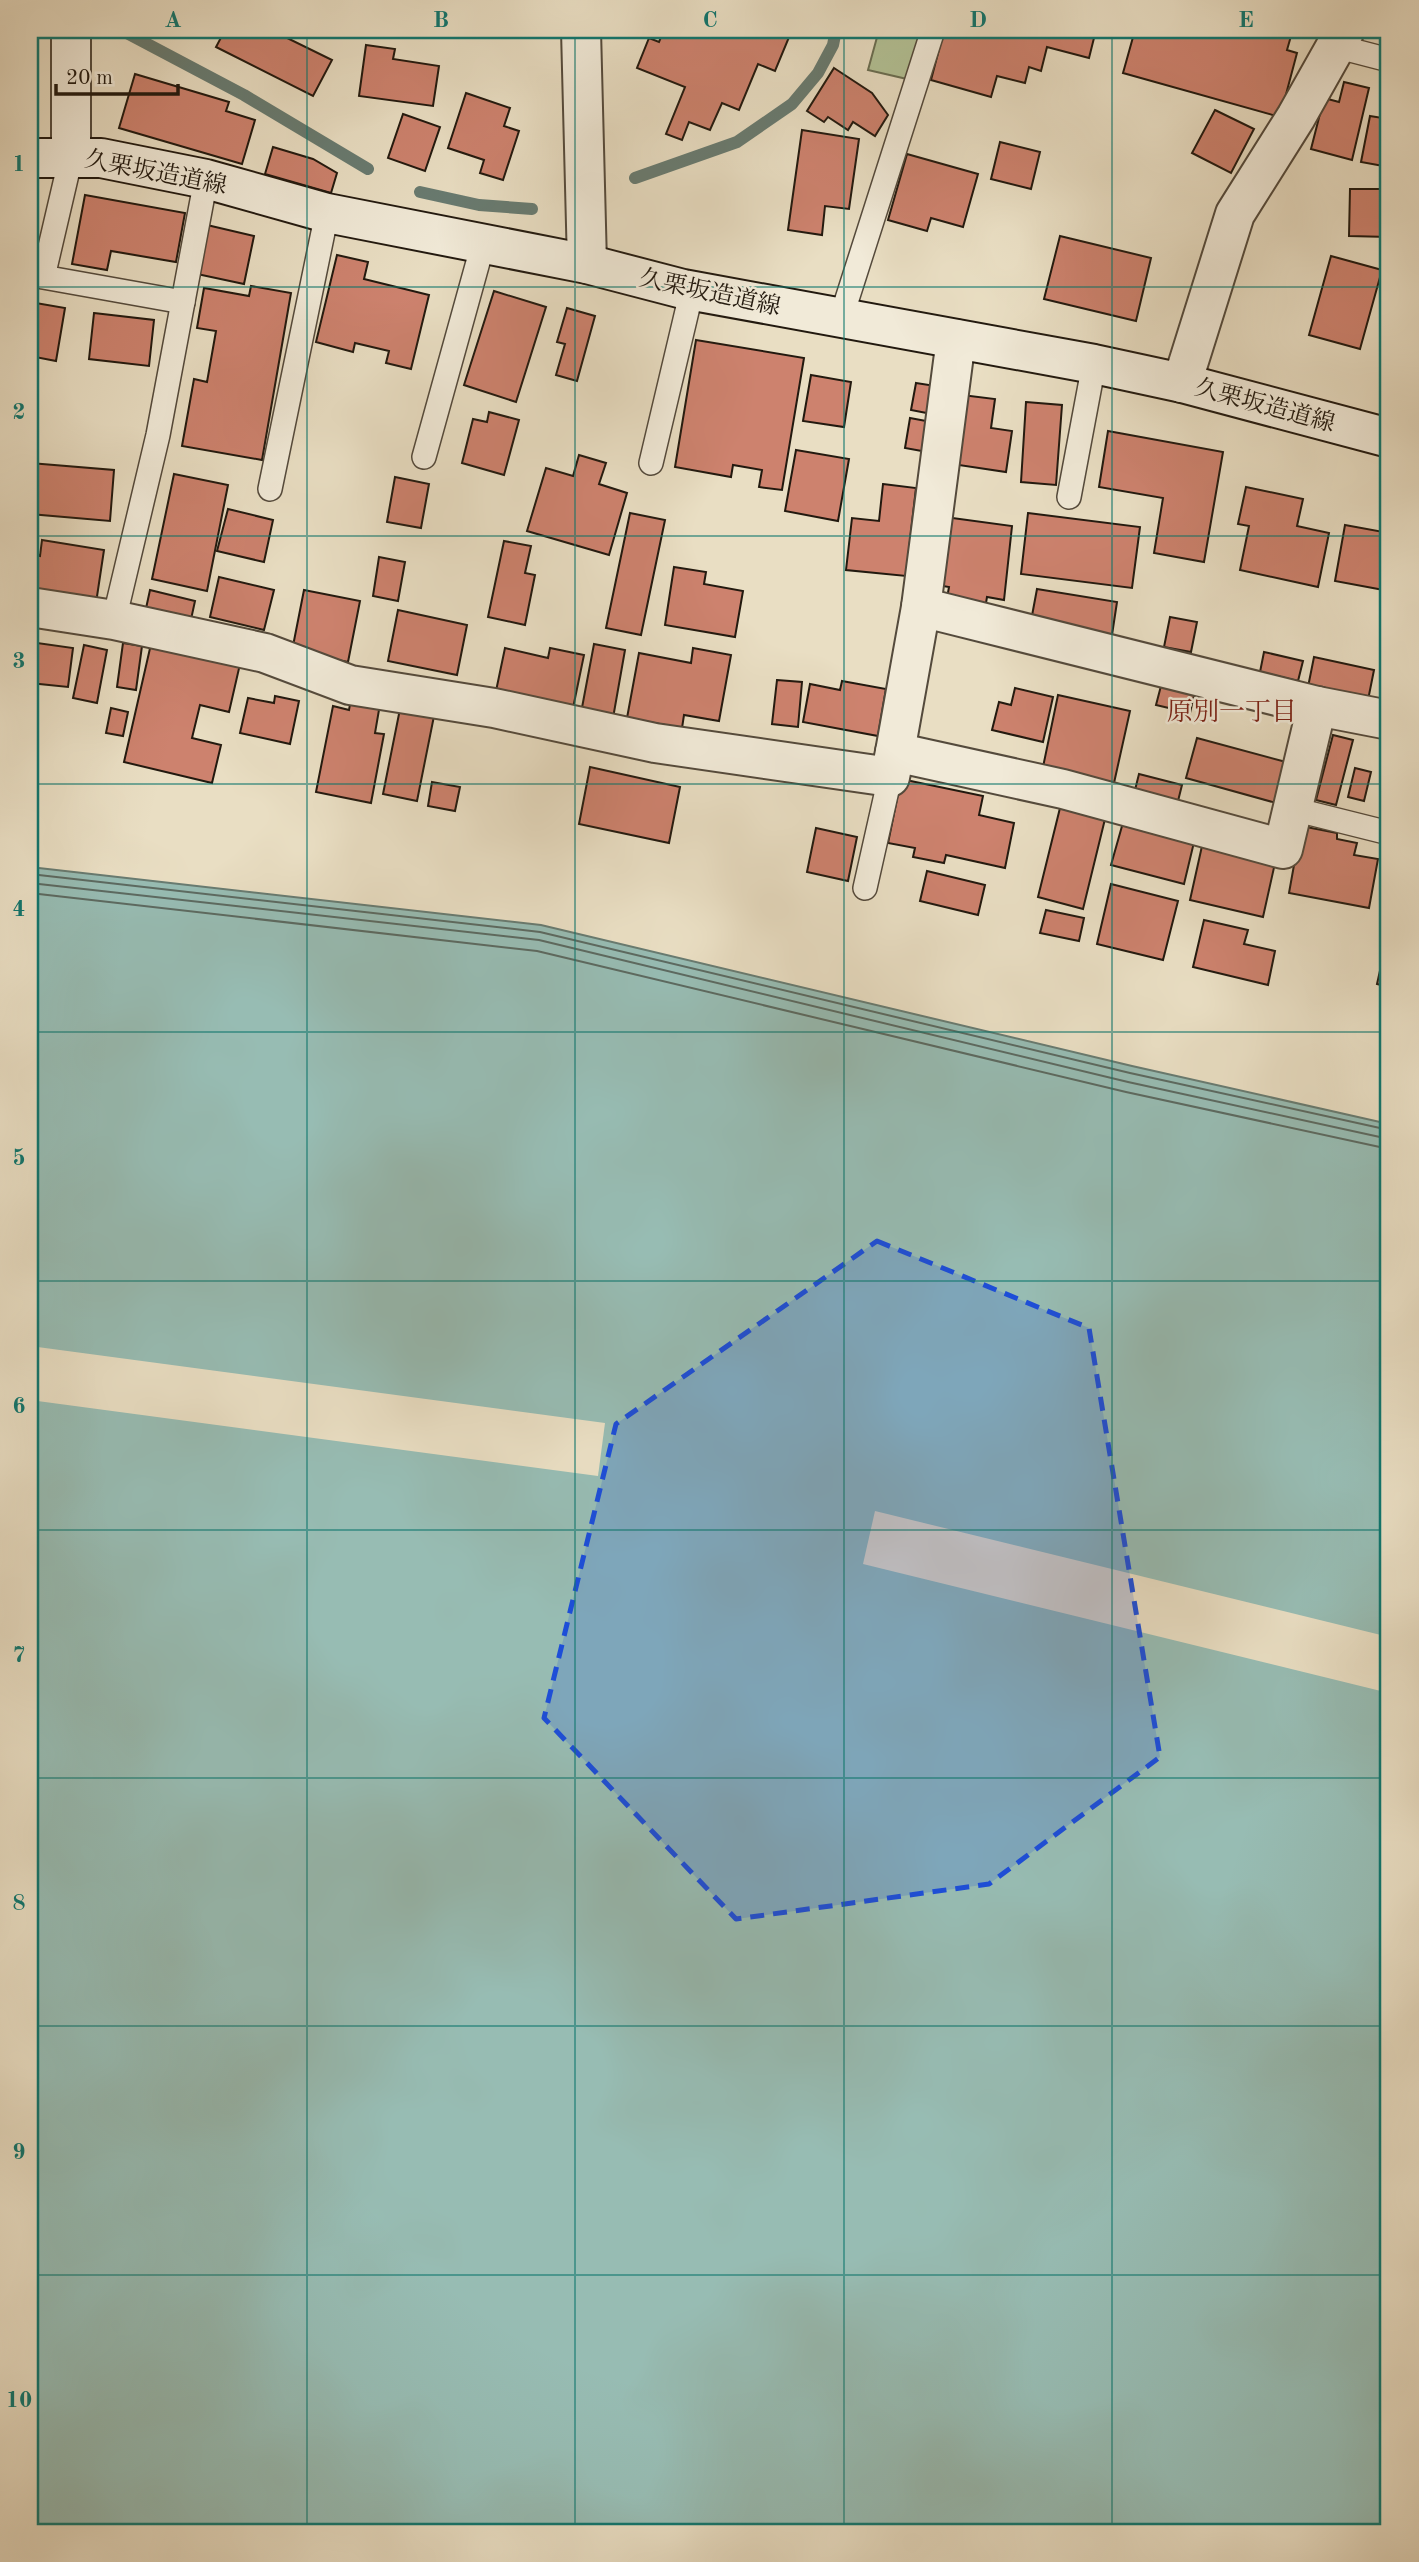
<svg xmlns="http://www.w3.org/2000/svg" width="1419" height="2562" viewBox="0 0 1419 2562" font-family="'Old Standard TT','Noto Serif JP',serif">
  <rect width="100%" height="100%" fill="#e9dec3"/>
  <filter id="stains"><feTurbulence type="fractalNoise" baseFrequency=".00286" numOctaves="4"/><feColorMatrix values="0 0 0 0 .2 0 0 0 0 .09 0 0 0 0 .02 0 0 0 .5 -.17"/></filter>
  <radialGradient id="worn" r=".72"><stop offset=".6" stop-color="#630" stop-opacity="0"/><stop offset="1" stop-color="#630" stop-opacity=".3"/></radialGradient>
  <polygon fill="#b3c296" stroke="#6a6e52" stroke-width="2" points="879,30 922,30 907,79 868,70"/>
  <polygon fill="#97bcb3" stroke="#687b71" stroke-width="2" points="30,867 541,925 1132,1066 1389,1124 1389,2532 30,2532"/>
  <g fill="#e9dec3">
    <polygon points="30,1346 605,1423 598,1476 30,1400"/>
    <polygon points="875,1511 1389,1637 1389,1693 863,1564"/>
  </g>
  <g fill="none" stroke-linecap="round" stroke-linejoin="round">
    <g stroke="#5c6a61" stroke-width="2">
      <polyline points="30,874 540,932 1130,1073 1389,1130"/>
      <polyline points="30,883 539,940 1128,1082 1389,1139"/>
      <polyline points="30,893 537,951 1126,1092 1389,1149"/>
    </g>
    <g stroke="#687b71" stroke-width="12">
      <polyline points="121,30 244,95 368,169"/>
      <polyline points="635,178 737,142 792,104 818,73 833,45 836,30"/>
      <polyline points="420,192 479,205 532,209"/>
    </g>
  </g>
  <g fill="#cd826e" stroke="#22190f" stroke-width="2">
    <polygon points="225,30 271,30 332,60 313,96 216,47"/>
    <polygon points="664,30 792,30 775,71 758,64 739,110 722,103 710,130 689,122 682,140 666,134 685,87 637,68 649,38 659,42"/>
    <polygon points="944,30 1096,30 1089,58 1047,47 1041,71 1029,67 1025,83 997,76 991,97 931,80"/>
    <polygon points="1135,30 1213,30 1235,36 1236,30 1269,30 1291,36 1287,50 1297,53 1280,117 1123,73"/>
    <polygon points="1372,30 1389,30 1389,37 1372,32"/>
    <polygon points="366,45 395,49 393,59 439,66 433,106 359,96"/>
    <polygon points="834,68 872,93 888,115 875,136 853,122 848,130 828,117 824,122 807,111"/>
    <polygon points="135,74 229,102 226,111 255,120 242,164 119,128"/>
    <polygon points="1344,82 1369,88 1352,160 1311,149 1324,98 1339,102"/>
    <polygon points="466,93 510,108 504,126 519,131 503,180 480,173 484,160 448,148"/>
    <polygon points="1215,110 1254,129 1231,173 1192,153"/>
    <polygon points="403,114 440,127 425,171 388,158"/>
    <polygon points="1370,116 1389,119 1389,167 1361,162"/>
    <polygon points="802,130 859,139 849,209 825,206 822,235 788,230"/>
    <polygon points="1000,142 1040,152 1031,189 991,179"/>
    <polygon points="273,147 313,159 337,173 331,193 265,174"/>
    <polygon points="907,154 978,174 963,227 931,218 927,231 888,220"/>
    <polygon points="1350,189 1389,189 1389,237 1349,236"/>
    <polygon points="85,195 185,213 176,262 111,251 107,270 72,264"/>
    <polygon points="207,225 254,236 244,284 197,274"/>
    <polygon points="1060,236 1151,258 1136,321 1044,299"/>
    <polygon points="337,255 368,262 364,279 429,295 411,369 386,363 389,351 355,343 353,352 316,342"/>
    <polygon points="1331,256 1382,270 1360,349 1309,335"/>
    <polygon points="251,286 291,293 262,460 182,446 194,379 207,382 216,331 197,328 204,288 249,296"/>
    <polygon points="494,291 546,307 516,402 464,385"/>
    <polygon points="30,302 65,308 56,361 30,356"/>
    <polygon points="567,308 595,316 577,381 556,375 565,344 557,342"/>
    <polygon points="94,313 154,320 149,366 89,359"/>
    <polygon points="696,340 804,358 782,490 759,487 762,470 733,465 731,477 675,467"/>
    <polygon points="811,375 851,382 844,427 803,421"/>
    <polygon points="916,383 942,387 937,415 911,410"/>
    <polygon points="962,395 995,399 991,428 1012,431 1006,472 952,464"/>
    <polygon points="1026,402 1062,405 1056,485 1021,482"/>
    <polygon points="489,412 519,420 504,475 462,463 473,419 487,422"/>
    <polygon points="910,418 937,423 933,453 905,448"/>
    <polygon points="1108,431 1223,452 1204,562 1154,553 1163,498 1099,487"/>
    <polygon points="796,450 849,459 838,521 785,511"/>
    <polygon points="579,455 606,463 599,484 627,493 609,555 527,531 546,468 573,476"/>
    <polygon points="30,463 114,470 110,521 30,514"/>
    <polygon points="174,474 228,485 207,591 152,579"/>
    <polygon points="395,477 429,484 421,528 387,522"/>
    <polygon points="883,484 916,488 906,576 846,570 852,518 879,521"/>
    <polygon points="1246,487 1303,499 1297,526 1329,533 1318,587 1240,570 1249,526 1238,524"/>
    <polygon points="228,509 273,520 264,562 217,551"/>
    <polygon points="630,513 665,520 641,635 606,628"/>
    <polygon points="1028,513 1140,527 1132,588 1021,574"/>
    <polygon points="945,517 1012,526 1004,600 987,597 985,609 946,604 949,587 937,585"/>
    <polygon points="1345,525 1389,533 1389,591 1335,581"/>
    <polygon points="42,540 104,550 96,603 30,593 30,554 40,556"/>
    <polygon points="504,541 531,546 525,573 535,575 525,625 488,617"/>
    <polygon points="379,557 405,562 398,601 373,596"/>
    <polygon points="674,567 706,572 704,584 743,591 735,637 665,625"/>
    <polygon points="219,577 274,590 264,630 210,617"/>
    <polygon points="1037,589 1117,602 1112,635 1031,621"/>
    <polygon points="150,590 195,601 190,624 145,613"/>
    <polygon points="304,590 360,601 348,662 292,651"/>
    <polygon points="398,610 467,625 457,675 388,661"/>
    <polygon points="1170,617 1197,622 1191,652 1164,647"/>
    <polygon points="30,642 73,648 68,687 30,683"/>
    <polygon points="123,643 142,646 136,690 117,687"/>
    <polygon points="151,644 240,664 229,712 200,705 192,738 221,745 212,783 124,762"/>
    <polygon points="594,644 625,650 613,718 581,713"/>
    <polygon points="84,645 107,650 97,703 73,698"/>
    <polygon points="505,648 548,658 550,648 584,655 573,708 496,691"/>
    <polygon points="693,648 731,655 719,721 684,715 682,728 627,718 639,653 691,663"/>
    <polygon points="1264,652 1303,661 1298,681 1260,672"/>
    <polygon points="1314,657 1374,670 1368,700 1308,687"/>
    <polygon points="1389,666 1389,706 1382,704"/>
    <polygon points="777,680 802,682 798,727 772,724"/>
    <polygon points="842,681 886,689 878,736 803,722 810,684 840,690"/>
    <polygon points="1162,682 1195,691 1190,713 1156,705"/>
    <polygon points="1015,688 1053,697 1043,742 992,730 999,702 1011,705"/>
    <polygon points="1058,695 1130,711 1114,783 1043,767"/>
    <polygon points="275,696 299,701 290,744 240,733 248,698 274,703"/>
    <polygon points="351,699 380,704 375,733 384,734 371,803 316,792 333,706 349,710"/>
    <polygon points="401,704 435,711 417,801 383,794"/>
    <polygon points="111,708 128,712 123,736 106,733"/>
    <polygon points="1333,735 1353,740 1336,805 1316,800"/>
    <polygon points="1197,738 1286,762 1276,803 1186,778"/>
    <polygon points="590,767 680,787 669,843 579,824"/>
    <polygon points="1355,768 1371,772 1364,801 1348,797"/>
    <polygon points="1139,774 1182,785 1177,805 1134,794"/>
    <polygon points="901,779 983,796 979,815 1014,823 1005,868 946,855 944,863 913,857 915,848 888,843"/>
    <polygon points="432,782 460,787 455,811 428,806"/>
    <polygon points="1060,808 1105,819 1083,909 1038,897"/>
    <polygon points="1124,819 1195,838 1184,884 1111,865"/>
    <polygon points="1301,826 1337,833 1337,839 1357,843 1354,855 1378,859 1369,908 1289,893"/>
    <polygon points="816,828 857,837 848,881 807,872"/>
    <polygon points="1202,846 1275,863 1263,917 1190,900"/>
    <polygon points="927,871 985,885 978,915 920,901"/>
    <polygon points="1111,884 1178,901 1163,960 1097,944"/>
    <polygon points="1389,892 1389,921 1383,919"/>
    <polygon points="1046,910 1084,918 1079,941 1040,933"/>
    <polygon points="1204,920 1248,930 1244,944 1275,951 1268,985 1193,967"/>
    <polygon points="1388,935 1389,936 1389,987 1377,984"/>
  </g>
  <g fill="none" stroke-linecap="round" stroke-linejoin="round">
    <defs>
      <g id="service">
        <polyline points="1335,46 1389,60"/>
        <polyline points="71,157 43,277 183,302"/>
        <polyline points="841,318 933,30"/>
        <polyline points="424,457 483,244"/>
        <polyline points="651,463 692,290"/>
        <polyline points="270,489 327,213"/>
        <polyline points="1069,497 1094,364"/>
        <polyline points="114,620 158,435 206,179"/>
        <polyline points="1293,809 1389,833"/>
        <polyline points="865,888 890,777"/>
      </g>
      <g id="minor">
        <polyline points="71,157 71,30"/>
        <polyline points="1182,383 1235,214 1296,117 1345,30"/>
        <polyline points="30,607 114,620 265,653 350,685 494,708 655,743 890,777 895,752 1063,789 1283,849 1317,706"/>
        <polyline points="921,607 1317,706 1389,720"/>
        <polyline points="895,752 921,607 956,339"/>
      </g>
      <polyline id="tertiary" points="581,30 587,264"/>
      <polyline id="secondary" points="30,158 101,158 206,179 327,213 587,264 683,289 1094,364 1182,383 1389,438"/>
    </defs>
    <use href="#service" stroke="#544a3c" stroke-width="26"/>
    <use href="#minor" stroke="#544a3c" stroke-width="42"/>
    <use href="#tertiary" stroke="#544a3c" stroke-width="42"/>
    <use href="#secondary" stroke="#22190f" stroke-width="42"/>
    <use href="#service" stroke="#f1ead8" stroke-width="23"/>
    <use href="#minor" stroke="#f1ead8" stroke-width="38"/>
    <use href="#tertiary" stroke="#f1ead8" stroke-width="38"/>
    <use href="#secondary" stroke="#f1ead8" stroke-width="38"/>
  </g>
  <path fill="#1d4ed8" fill-opacity="0.2" stroke="#1d4ed8" stroke-width="5" stroke-dasharray="14 9" stroke-linejoin="round" d="M 877,1241 L 1089,1328 L 1160,1757 L 989,1884 L 736,1919 L 544,1718 L 616,1424 Z"/>
  <path fill="none" stroke="#0f766e" stroke-width="2" stroke-opacity="0.55" d="M 307,30 L 307,2532M 575,30 L 575,2532M 844,30 L 844,2532M 1112,30 L 1112,2532M 30,287 L 1389,287M 30,536 L 1389,536M 30,784 L 1389,784M 30,1032 L 1389,1032M 30,1281 L 1389,1281M 30,1530 L 1389,1530M 30,1778 L 1389,1778M 30,2026 L 1389,2026M 30,2275 L 1389,2275"/>
  <g text-anchor="middle" stroke-width="5" stroke-linejoin="round" paint-order="stroke">
    <g font-size="24" fill="#22190f" stroke="#f1ead8">
      <text transform="translate(156 172) rotate(11)" y="8">久栗坂造道線</text>
      <text transform="translate(710 292) rotate(12)" y="8">久栗坂造道線</text>
      <text transform="translate(1265 405) rotate(15)" y="8">久栗坂造道線</text>
    </g>
    <g font-size="26" fill="#7a1f14" stroke="#f1ead8">
      <text x="1232" y="720">原別一丁目</text>
    </g>
  </g>
  <rect width="1419" height="2562" fill="none" stroke="#e9dec3" stroke-width="77"/>
  <path d="M56 84v10h122v-10" fill="none" stroke="#22190f" stroke-width="3.5"/>
  <text x="66" y="84" font-size="21" fill="#22190f" stroke="#f1ead8" stroke-width="5" paint-order="stroke">20 m</text>
  <rect x="38" y="38" width="1342" height="2486" fill="none" stroke="#0f766e" stroke-width="2.5"/>
  <g font-size="23" text-anchor="middle" font-weight="bold" fill="#0f766e">
    <text x="173" y="27">A</text>
    <text x="441" y="27">B</text>
    <text x="710" y="27">C</text>
    <text x="978" y="27">D</text>
    <text x="1246" y="27">E</text>
    <text x="19" y="171">1</text>
    <text x="19" y="419">2</text>
    <text x="19" y="668">3</text>
    <text x="19" y="916">4</text>
    <text x="19" y="1165">5</text>
    <text x="19" y="1413">6</text>
    <text x="19" y="1662">7</text>
    <text x="19" y="1910">8</text>
    <text x="19" y="2159">9</text>
    <text x="19" y="2407">10</text>
  </g>
  <rect width="100%" height="100%" filter="url(#stains)"/>
  <rect width="100%" height="100%" fill="url(#worn)"/>
</svg>
